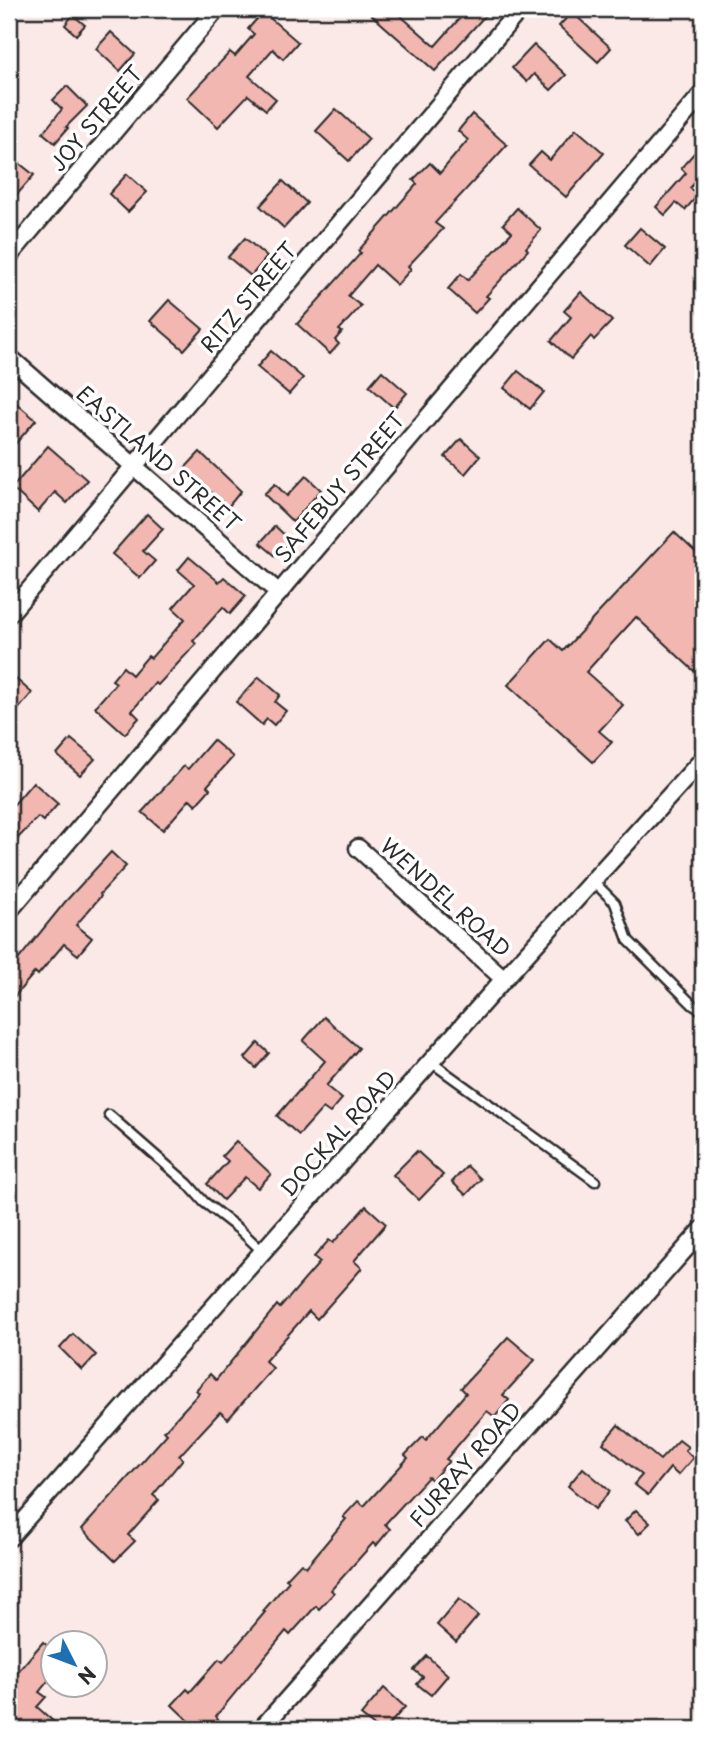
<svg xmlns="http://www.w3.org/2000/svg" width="712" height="1738" viewBox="0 0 712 1738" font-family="'Playpen Sans',sans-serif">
  <rect width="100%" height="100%" fill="#fbe9e8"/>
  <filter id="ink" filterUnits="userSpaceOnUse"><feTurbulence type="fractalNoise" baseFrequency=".0143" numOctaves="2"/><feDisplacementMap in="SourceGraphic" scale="14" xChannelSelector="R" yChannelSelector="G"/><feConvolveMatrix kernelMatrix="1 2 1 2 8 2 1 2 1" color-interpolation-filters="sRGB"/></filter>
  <g filter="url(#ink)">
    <g fill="#f3b7b1" stroke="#2b2b2b" stroke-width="2">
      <polygon points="365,9 393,9 435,46 468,9 491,9 435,71"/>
      <polygon points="263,12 298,42 283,59 273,49 249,76 276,99 266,110 248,95 218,127 187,98 230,52 235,56 254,34 248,29"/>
      <polygon points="572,12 611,48 598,62 559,26"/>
      <polygon points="73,15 85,25 76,35 65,25"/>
      <polygon points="111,32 135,54 120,71 96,49"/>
      <polygon points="534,45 566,75 551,90 534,74 527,82 512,68"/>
      <polygon points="67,86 87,106 66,127 68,128 55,143 43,133 62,109 53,100"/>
      <polygon points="336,109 369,139 349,161 316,131"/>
      <polygon points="472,114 507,145 435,223 443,229 408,266 411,269 397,285 375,265 348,296 361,306 339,330 342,332 335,340 339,344 330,354 297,324 361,253 358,251 417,184 413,180 430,163 440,173 468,140 458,131"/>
      <polygon points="576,129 604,153 566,197 529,165 541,152 550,160"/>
      <polygon points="703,143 703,174 690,188 698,195 685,210 676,203 665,215 656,207 686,173 681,168"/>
      <polygon points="9,155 34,175 9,204"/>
      <polygon points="127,174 147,192 128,212 109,194"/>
      <polygon points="283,181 307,203 284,228 260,206"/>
      <polygon points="517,208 541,230 526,248 528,250 486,296 489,298 475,313 448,289 461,274 468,280 512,232 503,224"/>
      <polygon points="640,228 665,249 650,267 625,245"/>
      <polygon points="245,238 267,257 251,276 228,257"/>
      <polygon points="581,292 612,321 594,340 591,336 571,359 551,341 571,317 564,311"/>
      <polygon points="169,300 203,329 184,350 150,321"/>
      <polygon points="271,351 303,378 289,394 257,367"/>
      <polygon points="382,371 407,393 394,408 369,386"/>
      <polygon points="518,371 544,392 530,409 504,388"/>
      <polygon points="9,397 36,420 9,451"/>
      <polygon points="461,439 480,456 465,474 445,457"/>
      <polygon points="48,446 87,480 67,503 55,492 38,512 12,488"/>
      <polygon points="200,452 241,491 228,507 184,469"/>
      <polygon points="306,476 321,490 293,522 264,494 275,484 287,496"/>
      <polygon points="147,514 163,529 143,551 155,561 140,578 112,554"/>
      <polygon points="275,526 291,541 277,557 260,543"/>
      <polygon points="674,532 703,559 703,661 694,671 636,617 586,672 623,705 599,731 612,742 593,762 508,685 550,639 563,651"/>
      <polygon points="189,557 219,582 224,577 246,596 230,614 223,607 193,641 196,644 182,659 158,685 155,683 132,711 139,718 125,734 95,707 116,683 112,680 123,667 132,675 148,656 151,658 185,619 173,608 194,584 178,570"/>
      <polygon points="9,673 32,693 9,720"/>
      <polygon points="259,677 280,695 275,702 286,711 274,725 267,719 262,725 236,702"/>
      <polygon points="71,739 95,759 80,775 57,755"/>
      <polygon points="213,740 233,757 207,786 210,789 196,805 190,799 163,830 142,812 184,766 188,769"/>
      <polygon points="33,782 58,804 43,821 38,817 18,838 9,829 9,810"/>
      <polygon points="111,852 126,866 100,894 101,896 76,925 92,938 78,955 64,944 38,975 35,972 9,1003 9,971 65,902"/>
      <polygon points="324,1017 359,1048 326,1086 342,1099 330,1113 323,1108 299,1135 277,1116 325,1061 303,1041"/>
      <polygon points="258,1043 269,1053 256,1068 245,1058"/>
      <polygon points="236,1141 271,1174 258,1188 245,1177 223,1200 207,1184 228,1161 222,1156"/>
      <polygon points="417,1151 443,1175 419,1200 393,1175"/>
      <polygon points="467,1166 481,1179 466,1195 452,1182"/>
      <polygon points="366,1206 386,1224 354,1261 362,1268 317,1319 309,1311 265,1361 273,1368 228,1419 220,1412 179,1456 183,1459 153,1495 159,1500 128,1535 135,1541 115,1561 82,1529 167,1434 164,1431 199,1393 196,1390 210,1374 216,1380 277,1305 280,1308 320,1262 314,1257 329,1240 333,1243"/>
      <polygon points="73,1334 96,1355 82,1370 60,1348"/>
      <polygon points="508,1337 535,1360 503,1395 509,1400 495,1417 487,1411 446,1459 449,1461 432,1480 428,1477 385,1524 390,1529 376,1546 373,1543 331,1590 334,1593 319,1609 316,1606 290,1635 286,1631 216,1716 218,1719 209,1729 197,1729 172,1705 187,1689 190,1692 219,1659 223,1662 265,1612 263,1611 289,1581 286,1579 301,1563 306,1567 346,1519 343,1517 358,1501 364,1506 408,1458 405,1455 423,1437 426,1440 466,1393 461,1388"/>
      <polygon points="618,1425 660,1460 679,1440 688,1447 685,1450 693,1458 678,1475 670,1468 648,1495 634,1484 642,1475 603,1443"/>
      <polygon points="583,1468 610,1491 595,1509 568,1486"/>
      <polygon points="636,1510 650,1523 639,1534 625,1521"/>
      <polygon points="459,1599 478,1616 456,1642 437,1625"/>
      <polygon points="43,1642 52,1650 52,1676 39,1692 46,1697 37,1707 62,1729 9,1729 9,1682"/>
      <polygon points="427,1656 448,1675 431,1695 417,1684 423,1677 414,1670"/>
      <polygon points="384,1688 405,1707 385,1729 378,1729 361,1715"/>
    </g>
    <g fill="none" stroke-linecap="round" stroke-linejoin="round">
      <defs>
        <g id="service">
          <polyline points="593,881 615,903 628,940 693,1005 703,1011"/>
          <polyline points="431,1062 595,1181"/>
          <polyline points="109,1115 188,1184 204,1202 240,1230 263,1252"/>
        </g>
        <g id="minor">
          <polyline points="9,256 217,9"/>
          <polyline points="9,357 279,593"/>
          <polyline points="9,614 520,9"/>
          <polyline points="358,848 504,979"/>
          <polyline points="9,911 703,93"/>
          <polyline points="9,1538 504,979 703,759"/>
          <polyline points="261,1729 703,1229"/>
        </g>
      </defs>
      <use href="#service" stroke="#2b2b2b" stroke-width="13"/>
      <use href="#minor" stroke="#2b2b2b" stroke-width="21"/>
      <use href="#service" stroke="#fff" stroke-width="8"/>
      <use href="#minor" stroke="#fff" stroke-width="16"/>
    </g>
  </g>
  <g text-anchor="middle" stroke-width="7" stroke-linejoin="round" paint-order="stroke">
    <g font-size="21" fill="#2b2b2b" stroke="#fff">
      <text transform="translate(97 119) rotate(-50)" y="7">JOY STREET</text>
      <text transform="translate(249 298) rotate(-50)" y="7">RITZ STREET</text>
      <text transform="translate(158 459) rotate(41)" y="7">EASTLAND STREET</text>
      <text transform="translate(340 488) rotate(-50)" y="7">SAFEBUY STREET</text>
      <text transform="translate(445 898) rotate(42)" y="7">WENDEL ROAD</text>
      <text transform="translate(339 1134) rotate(-48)" y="7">DOCKAL ROAD</text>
      <text transform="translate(466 1465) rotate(-49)" y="7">FURRAY ROAD</text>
    </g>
  </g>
  <rect width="712" height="1738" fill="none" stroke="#fff" stroke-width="35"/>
  <rect x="18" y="18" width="677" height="1703" fill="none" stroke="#2b2b2b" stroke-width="2.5" filter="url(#ink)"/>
  <g transform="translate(74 1664) rotate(132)"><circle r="33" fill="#ffffff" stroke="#aaaaaa" stroke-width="2"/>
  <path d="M0-5L12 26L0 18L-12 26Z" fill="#1f6fb2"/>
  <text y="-10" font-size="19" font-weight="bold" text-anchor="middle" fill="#2b2b2b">N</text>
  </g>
</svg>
